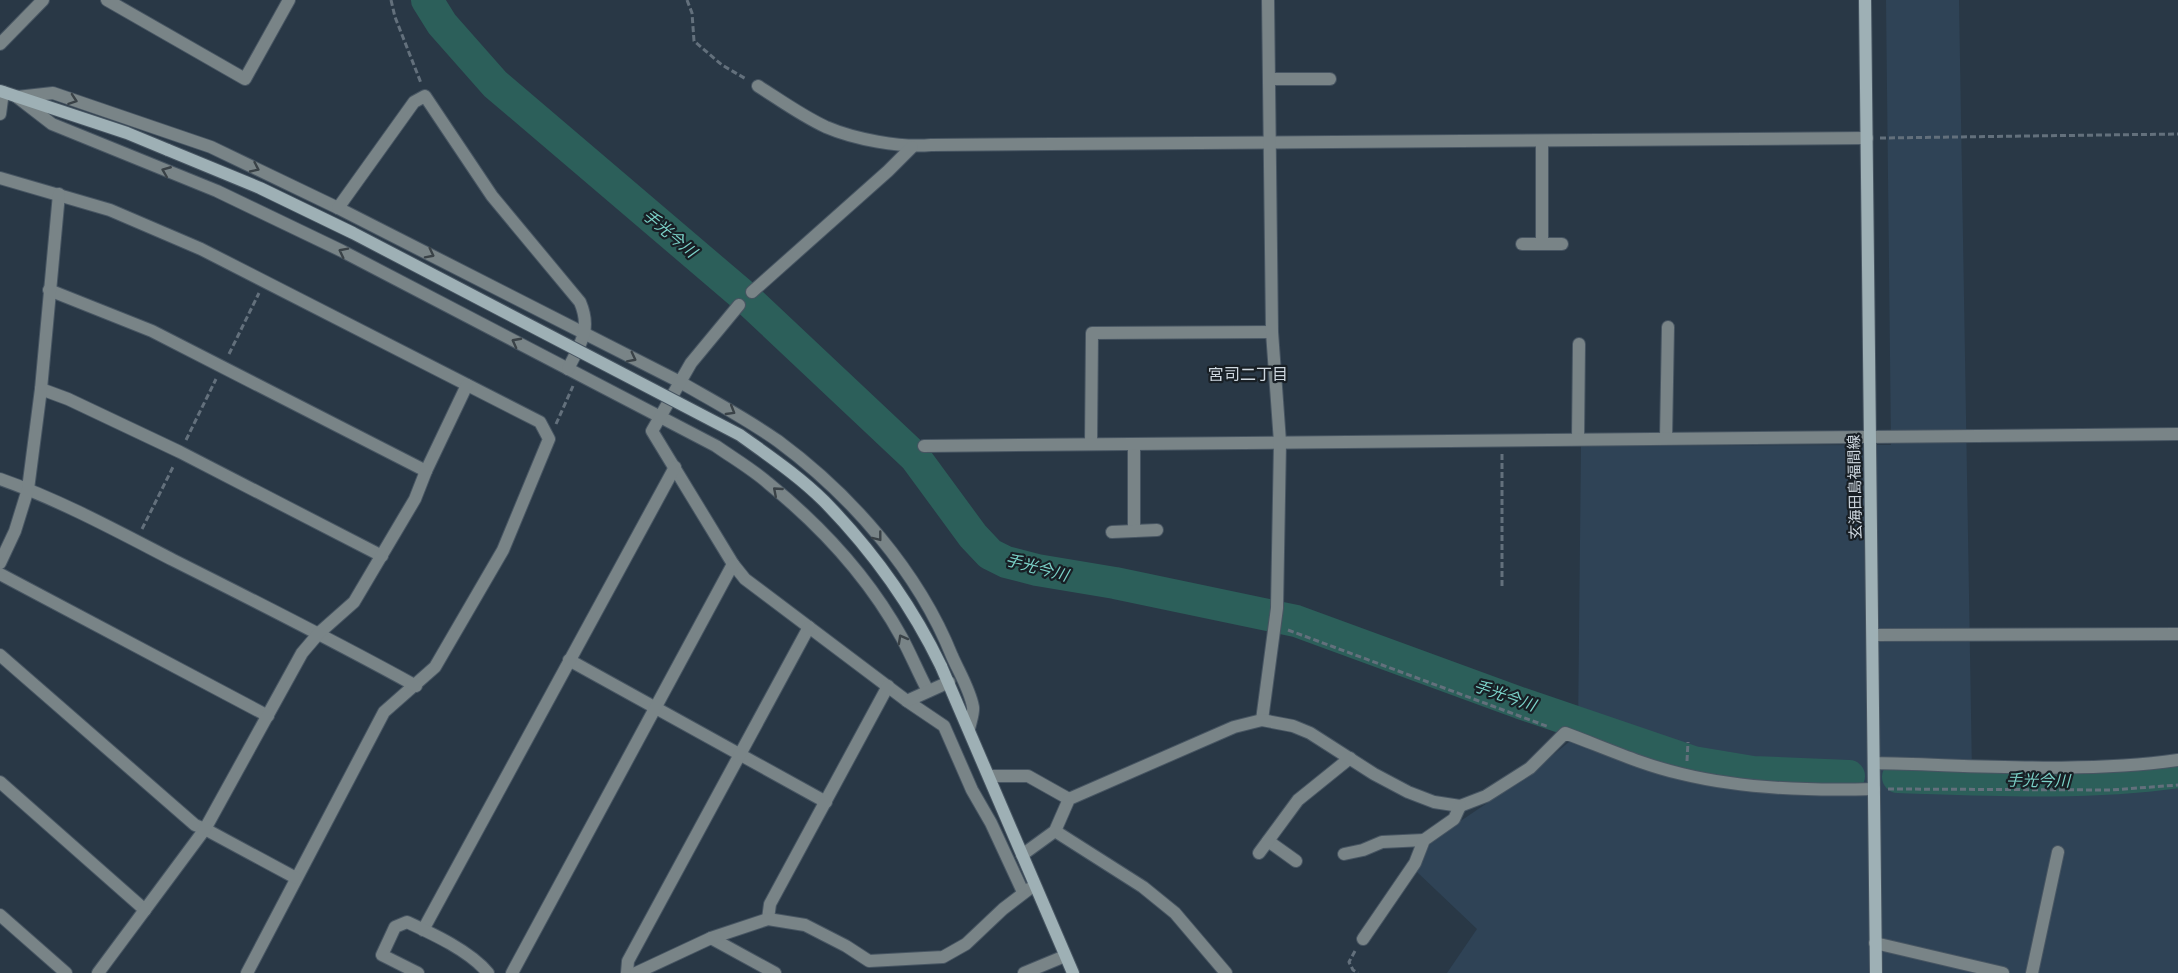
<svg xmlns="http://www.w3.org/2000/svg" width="2178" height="973" viewBox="0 0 2178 973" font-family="'DejaVu Sans','Noto Sans JP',sans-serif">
  <rect width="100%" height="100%" fill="#293846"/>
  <polygon fill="#2f4356" points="1886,0 1959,0 1972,773 2178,771 2178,973 1447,973 1477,929 1417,872 1431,841 1527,776 1569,742 1578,730 1581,446 1891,445"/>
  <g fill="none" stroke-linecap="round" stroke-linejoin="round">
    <g stroke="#2c5f5a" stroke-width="32">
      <polyline points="427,0 442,24 495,84 745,297 915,457 973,536 990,554 1006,562 1037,570 1115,583 1296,621 1520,703 1693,762 1753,772 1849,776"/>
      <path d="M 1898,777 C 1991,780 2085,785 2178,772"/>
    </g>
    <defs>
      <g id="street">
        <polyline points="107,0 245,79 289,0"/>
        <polyline points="0,44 43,0"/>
        <polyline points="1269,79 1330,79"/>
        <path d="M 758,86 C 780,100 802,116 826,127 C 854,139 900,148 931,145 L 1867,138"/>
        <path d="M 17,97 L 53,93 L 211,147 L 338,208 L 680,382 C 713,401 747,419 778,441 C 851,495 918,571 952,656 C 959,672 970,690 973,707 C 974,713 970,723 969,729"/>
        <path d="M 17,97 L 52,124 L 217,191 L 342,251 L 716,446 C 733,458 752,469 768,483 C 821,526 869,578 902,638 C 911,655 919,674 928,691"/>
        <polyline points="0,114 3,92"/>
        <polyline points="1542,141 1542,244"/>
        <polyline points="0,178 110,210 201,249 540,422 549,439 503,550 435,667 384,712 247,973"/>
        <path d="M 338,208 L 414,102 L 425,96 L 492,196 L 580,302 C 592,330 580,344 568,369"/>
        <polyline points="1522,244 1562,244"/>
        <polyline points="49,290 152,331 426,471"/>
        <polyline points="752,292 888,171 912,147"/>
        <polyline points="739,305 691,363 652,431 733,564 745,579 907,701 944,726 972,790 991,823 1023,892"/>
        <polyline points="41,389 68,399 180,452 382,556"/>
        <polyline points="1666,438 1668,327"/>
        <polyline points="1578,439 1579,344"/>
        <polyline points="1091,444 1092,333 1272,332"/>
        <polyline points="1134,445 1134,531"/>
        <polyline points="924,446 2178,434"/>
        <path d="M 0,479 C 60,500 117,531 173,560 C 255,601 336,642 416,686"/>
        <polyline points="1112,532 1157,530"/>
        <polyline points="0,563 15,531 28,489 41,389 59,194"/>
        <polyline points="0,574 268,716"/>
        <polyline points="1873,635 2178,634"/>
        <polyline points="0,655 195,825 205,829 296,878"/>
        <polyline points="569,660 826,802"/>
        <polyline points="907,701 949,682"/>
        <polyline points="1262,720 1277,608 1280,442 1272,332 1268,0"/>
        <path d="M 1874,763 C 1974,765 2079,774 2178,760"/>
        <polyline points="989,776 1028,776 1069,799"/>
        <polyline points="0,782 145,910"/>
        <polyline points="1055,831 1143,887 1175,913 1226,973"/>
        <polyline points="1268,841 1296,861"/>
        <polyline points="1259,853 1298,800 1350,758"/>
        <polyline points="1344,854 1363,850 1382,842 1424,840"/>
        <path d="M 1022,855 L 1055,831 L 1069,799 L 1234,727 L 1262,720 L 1293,726 L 1310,733 L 1374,774 L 1408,792 L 1434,802 L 1460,806 L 1486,796 L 1530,768 L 1565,733 C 1603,747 1642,765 1682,774 C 1743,789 1811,791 1874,789"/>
        <polyline points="0,915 66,973"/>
        <polyline points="768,919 770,904 888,686"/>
        <polyline points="423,930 675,467"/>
        <polyline points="711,938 775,973"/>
        <polyline points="1363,939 1415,863 1424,840 1454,819 1460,806"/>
        <polyline points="1875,943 2003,973"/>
        <polyline points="98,973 205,829 302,653 319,633 354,602 415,499 426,471 467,385"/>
        <path d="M 418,973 L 382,955 L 395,927 L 407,922 C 433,934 470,951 488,973"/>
        <polyline points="512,973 733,564"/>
        <polyline points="627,973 628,961 809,627"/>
        <polyline points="636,973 711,938 768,919 805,925 846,946 869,961 943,957 966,944 1003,909 1029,889"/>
        <polyline points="1024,973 1065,956"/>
        <polyline points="2032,973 2058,852"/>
      </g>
      <g id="secondary">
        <polyline points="1865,0 1876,973"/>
        <polyline points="0,91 127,133 168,150"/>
        <polyline points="941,666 1073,973"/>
      </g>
    </defs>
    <use href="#street" stroke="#475562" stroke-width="14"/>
    <use href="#secondary" stroke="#475562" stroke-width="14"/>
    <g stroke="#63707c" stroke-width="3" stroke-dasharray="6 3" stroke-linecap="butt">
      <polyline points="391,0 395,17 421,83"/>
      <polyline points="687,0 692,13 694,41 722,65 746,79"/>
      <polyline points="1880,138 2178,134"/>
      <polyline points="229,354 259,293"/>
      <polyline points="556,424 573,386"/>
      <polyline points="186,440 216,379"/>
      <polyline points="1502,454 1502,587"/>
      <polyline points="142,529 174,465"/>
      <polyline points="1288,630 1549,727"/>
      <polyline points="1687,761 1688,742"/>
      <polyline points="1888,789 2111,790 2178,785"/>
      <polyline points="1355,951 1349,962 1353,970 1358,973"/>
    </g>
    <use href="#street" stroke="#798487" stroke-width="12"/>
    <use href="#secondary" stroke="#9eb0b5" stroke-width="12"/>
    <defs>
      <path id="secondary-bridge" d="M 168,150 L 260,188 L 353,233 L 740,435 C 769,456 799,476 824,501 C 873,551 911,604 941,666"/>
    </defs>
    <use href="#secondary-bridge" stroke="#475562" stroke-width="14" stroke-linecap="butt"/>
    <use href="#secondary-bridge" stroke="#9eb0b5" stroke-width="12"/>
  </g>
  <defs><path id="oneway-chevron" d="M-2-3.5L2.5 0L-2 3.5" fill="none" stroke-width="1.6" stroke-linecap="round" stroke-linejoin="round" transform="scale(1.5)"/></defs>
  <g stroke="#3a4247">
    <use href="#oneway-chevron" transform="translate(73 100) rotate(19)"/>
    <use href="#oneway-chevron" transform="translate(255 168) rotate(25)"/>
    <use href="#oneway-chevron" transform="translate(166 171) rotate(-158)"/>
    <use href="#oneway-chevron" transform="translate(343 252) rotate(-153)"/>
    <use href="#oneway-chevron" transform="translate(430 254) rotate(27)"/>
    <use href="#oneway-chevron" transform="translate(516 342) rotate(-152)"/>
    <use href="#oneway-chevron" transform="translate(632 358) rotate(27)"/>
    <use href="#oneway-chevron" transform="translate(731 411) rotate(31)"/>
    <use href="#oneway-chevron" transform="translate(777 491) rotate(-139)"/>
    <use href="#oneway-chevron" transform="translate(878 537) rotate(52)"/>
    <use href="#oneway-chevron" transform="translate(902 639) rotate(-119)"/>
  </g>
  <g text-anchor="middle" stroke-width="4.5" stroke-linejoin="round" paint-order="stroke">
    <g font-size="15" fill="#ced7df" stroke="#181f25">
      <text transform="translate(1855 487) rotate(-91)" y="5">玄海田島福間線</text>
    </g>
    <g font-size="16" font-style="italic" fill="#7bd2c8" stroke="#181f25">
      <text transform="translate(670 233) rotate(40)" y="6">手光今川</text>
      <text transform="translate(1037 567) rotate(15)" y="6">手光今川</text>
      <text transform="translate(1505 695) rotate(19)" y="6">手光今川</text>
      <text transform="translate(2038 780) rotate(1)" y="6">手光今川</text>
    </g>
    <g font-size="16" fill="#ced7df" stroke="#181f25">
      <text x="1248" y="380">宮司二丁目</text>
    </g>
  </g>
</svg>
